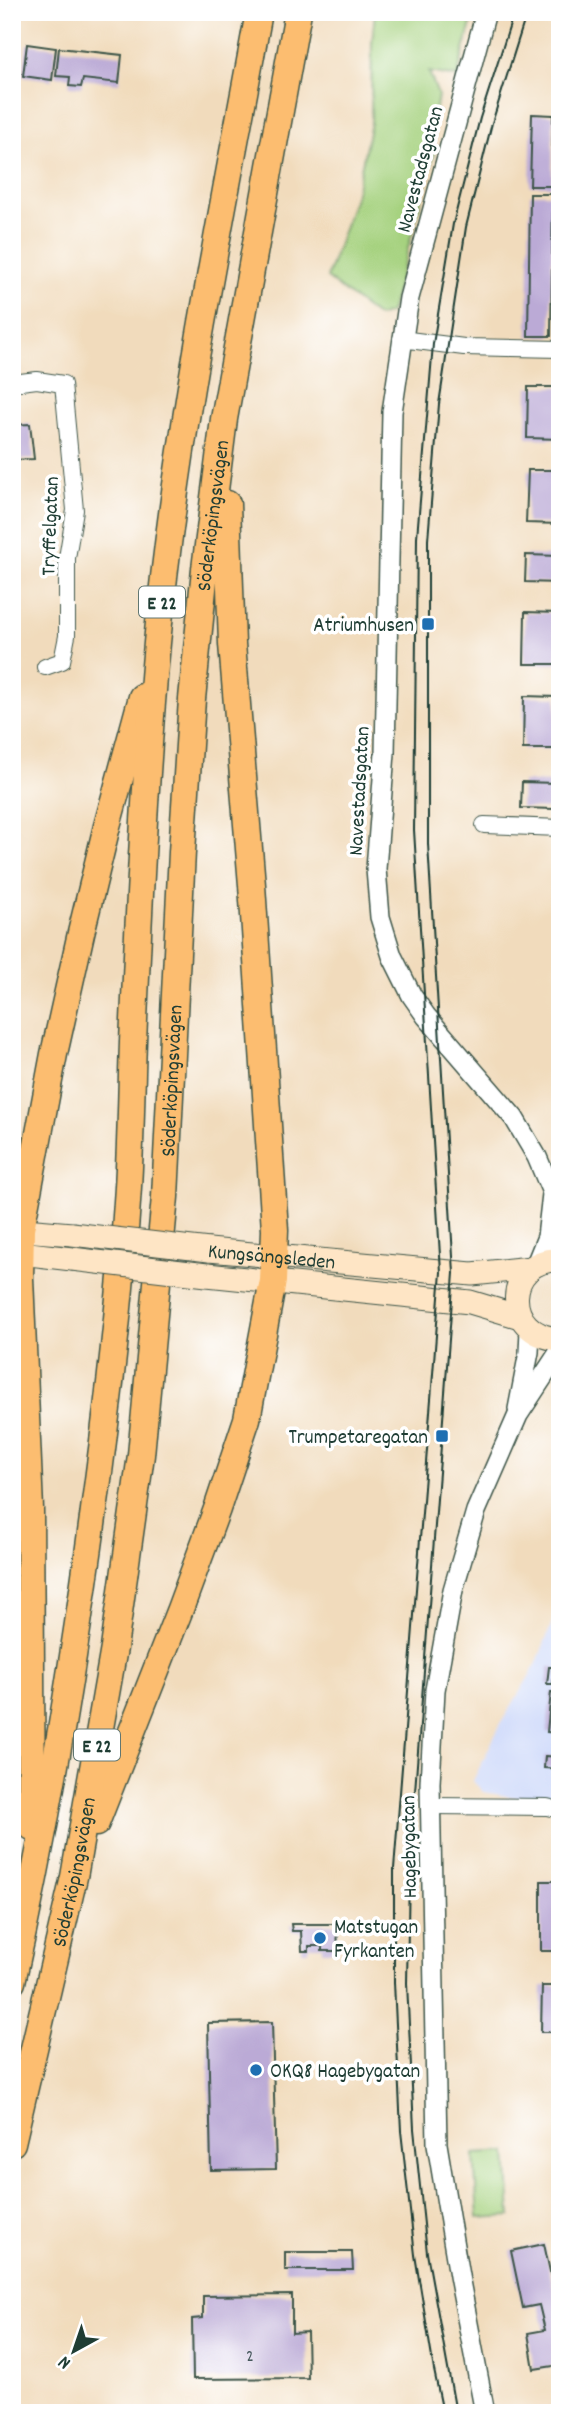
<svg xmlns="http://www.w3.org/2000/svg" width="572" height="2425" viewBox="0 0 572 2425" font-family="Dekko,sans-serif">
  <rect width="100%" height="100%" fill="#fff"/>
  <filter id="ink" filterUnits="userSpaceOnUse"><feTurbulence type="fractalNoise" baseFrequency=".0143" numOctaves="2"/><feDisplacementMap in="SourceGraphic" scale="14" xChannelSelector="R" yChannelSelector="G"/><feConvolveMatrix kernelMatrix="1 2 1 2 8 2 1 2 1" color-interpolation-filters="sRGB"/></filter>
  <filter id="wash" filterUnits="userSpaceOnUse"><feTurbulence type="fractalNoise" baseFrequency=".00686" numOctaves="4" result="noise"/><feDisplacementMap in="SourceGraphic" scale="28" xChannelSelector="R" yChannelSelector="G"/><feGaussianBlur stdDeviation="1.57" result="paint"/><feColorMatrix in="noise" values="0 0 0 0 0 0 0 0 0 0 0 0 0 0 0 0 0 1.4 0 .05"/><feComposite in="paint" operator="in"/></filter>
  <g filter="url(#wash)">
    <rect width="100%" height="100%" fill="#f1dbbc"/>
    <polygon fill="#cfdafa" points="560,1585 560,1805 483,1792 473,1781 500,1725 536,1665 552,1623"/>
    <g fill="#a6d27f" stroke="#62885a" stroke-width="2">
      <polygon points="375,12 474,12 457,77 429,72 438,95 432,134 434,155 390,313 378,317 327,278 355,197 371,123 372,43"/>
      <polygon points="12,1442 18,1732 12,1780"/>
      <polygon points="507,2152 511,2216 478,2218 474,2154"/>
    </g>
    <g id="blocks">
      <g fill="#bbaad6">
        <polygon points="27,44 56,48 52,80 23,76"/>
        <polygon points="59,48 122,55 119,83 83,79 81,87 69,86 70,77 56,76"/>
        <polygon points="532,114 553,115 552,186 530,186"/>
        <polygon points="530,194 553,194 551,336 528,336"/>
        <polygon points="528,387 560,387 560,439 527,438"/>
        <polygon points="30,424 34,459 12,460 12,425"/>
        <polygon points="528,470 560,470 560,524 526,523"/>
        <polygon points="526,555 560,556 559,583 525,582"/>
        <polygon points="525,612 559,613 557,664 524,664"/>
        <polygon points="524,696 557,697 556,749 523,749"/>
        <polygon points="522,782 556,783 555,809 521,808"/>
        <polygon points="549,1667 555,1667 553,1684 547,1684"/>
        <polygon points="551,1692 560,1692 560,1733 547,1732"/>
        <polygon points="545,1756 560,1757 560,1769 544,1768"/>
        <rect x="541" y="1881" width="19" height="70"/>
        <polygon points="291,1924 337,1924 338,1951 322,1951 322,1946 309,1946 309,1951 302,1951 301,1931 292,1931"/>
        <polygon points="542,1986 560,1986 560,2032 541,2032"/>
        <polygon points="272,2022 276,2169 211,2170 208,2023"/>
        <polygon points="544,2244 555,2295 560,2294 560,2365 534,2369 528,2333 545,2330 539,2305 523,2308 511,2251"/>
        <polygon points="285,2252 352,2252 353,2270 285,2270"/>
        <polygon points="292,2295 292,2333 307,2332 308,2378 193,2379 192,2319 203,2318 203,2296"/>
      </g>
    </g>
  </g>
  <g filter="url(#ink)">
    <use href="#blocks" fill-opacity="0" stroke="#3e5548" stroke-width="2"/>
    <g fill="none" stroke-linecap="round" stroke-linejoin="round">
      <defs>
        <g id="minor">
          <polyline points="401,339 464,347 560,349"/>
          <polyline points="12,383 37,380 63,384 75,510 67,558 67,636 62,661 45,667"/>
          <polyline points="484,825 560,828"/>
          <polyline points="431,1806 547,1807 560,1810"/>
        </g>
        <g id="tertiary">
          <polyline points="486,12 409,298 392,412 385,753 376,869 380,917 392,956 412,996 426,1016 514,1118 537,1157 560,1211"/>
          <polyline points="536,1264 547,1237 552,1194"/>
          <polyline points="518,1409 529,1352 530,1330"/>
          <polyline points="485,2413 459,2276 437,2144 430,1783 435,1690 453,1590 476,1511 518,1415 560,1351"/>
        </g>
        <g id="secondary">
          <polyline points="12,1229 72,1234"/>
          <path id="s1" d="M 209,1250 L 472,1274 L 531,1268"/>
          <polyline points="12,1252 72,1259"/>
          <path d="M 560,1260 C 504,1257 500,1336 560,1339"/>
          <polyline points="207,1275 470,1302 520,1317"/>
        </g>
        <g id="trunk">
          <polyline points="96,1823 180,1609 217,1509 247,1419 273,1281 275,1230 252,885 232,644 227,504"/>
          <polyline points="32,1827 30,1509 20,1278 21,1229 54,1054 81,933 107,826 142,697"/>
          <path d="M 12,1982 C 47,1826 73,1668 94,1510 C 108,1407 120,1305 127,1202 C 131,1149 131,1095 133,1042 C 139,909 145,776 157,643 C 177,431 221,221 259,12"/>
          <path id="s2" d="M 12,2143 L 74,1877 L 114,1648 L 141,1455 L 165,1197 L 182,852 L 192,699 L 205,569 L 224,419 L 298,12"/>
        </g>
      </defs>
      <use href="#minor" stroke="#3e5548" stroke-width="18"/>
      <use href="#tertiary" stroke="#3e5548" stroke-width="22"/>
      <use href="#secondary" stroke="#3e5548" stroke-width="25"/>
      <use href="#trunk" stroke="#3e5548" stroke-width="29"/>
      <use href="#minor" stroke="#fff" stroke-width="16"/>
      <use href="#tertiary" stroke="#fff" stroke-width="19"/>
      <use href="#secondary" stroke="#fee5c5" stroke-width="23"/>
      <use href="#trunk" stroke="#fcbd6f" stroke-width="26"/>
      <g stroke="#1f3d34" stroke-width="2">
        <polyline points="443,2413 434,2370 415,2255 401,2131 394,1982 394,1869 441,1272 414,830 417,537 433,344 453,224 480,118 514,12"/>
        <polyline points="456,2413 427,2253 414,2129 407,1983 409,1871 454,1273 428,844 428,540 439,404 466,227 492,123 527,12"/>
      </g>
      <defs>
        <g id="secondary-bridge">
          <polyline points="72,1234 209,1250"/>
          <polyline points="72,1259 207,1275"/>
        </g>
      </defs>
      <use href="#secondary-bridge" stroke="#3e5548" stroke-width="25" stroke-linecap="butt"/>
      <use href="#secondary-bridge" stroke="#fee5c5" stroke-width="23"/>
    </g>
  </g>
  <g fill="#1f6fb2" stroke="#fff" stroke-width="2.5">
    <rect x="421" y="617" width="14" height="14" rx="3.5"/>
    <rect x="435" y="1429" width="14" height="14" rx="3.5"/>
    <circle cx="320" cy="1938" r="7"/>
    <circle cx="256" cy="2070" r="7"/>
  </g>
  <g text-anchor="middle" stroke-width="7" stroke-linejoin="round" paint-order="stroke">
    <g font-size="18" fill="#46585c">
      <text x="250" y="2361">2</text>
    </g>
    <g fill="#fff" stroke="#627771" stroke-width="2">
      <rect x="139" y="586.5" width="46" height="31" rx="5"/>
      <rect x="74" y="1729.5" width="46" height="31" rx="5"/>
    </g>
    <g font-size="19" font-weight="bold" fill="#1f3d34">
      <text x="162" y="609">E 22</text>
      <text x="97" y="1752">E 22</text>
    </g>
    <g font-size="21" fill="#1f3d34" stroke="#fff">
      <text transform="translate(419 169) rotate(-75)" y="7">Navestadsgatan</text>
      <text dy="7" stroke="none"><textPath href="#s2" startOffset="1643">Söderköpingsvägen</textPath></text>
      <text transform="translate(49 526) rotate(-88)" y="7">Tryffelgatan</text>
      <text transform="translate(358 791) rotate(-87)" y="7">Navestadsgatan</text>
      <text dy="7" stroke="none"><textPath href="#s2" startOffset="1076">Söderköpingsvägen</textPath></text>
      <text dy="7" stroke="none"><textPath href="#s1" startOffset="63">Kungsängsleden</textPath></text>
      <text transform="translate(408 1847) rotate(-91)" y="7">Hagebygatan</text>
      <text dy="7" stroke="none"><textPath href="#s2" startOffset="278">Söderköpingsvägen</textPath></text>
    </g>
    <g font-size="21" fill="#1f3d34" stroke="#fff" text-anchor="end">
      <text x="414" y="631">Atriumhusen</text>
      <text x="428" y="1443">Trumpetaregatan</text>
      <text x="334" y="1933" text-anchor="start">Matstugan<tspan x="334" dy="24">Fyrkanten</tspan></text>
      <text x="270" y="2077" text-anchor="start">OKQ8 Hagebygatan</text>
    </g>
  </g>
  <rect width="572" height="2425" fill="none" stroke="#fff" stroke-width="42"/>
  <g transform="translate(74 2351) rotate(220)" stroke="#ffffff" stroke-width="5" paint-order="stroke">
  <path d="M0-5L12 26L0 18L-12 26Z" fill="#1f3d34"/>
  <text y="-10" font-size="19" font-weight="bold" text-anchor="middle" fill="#1f3d34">N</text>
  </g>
</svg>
